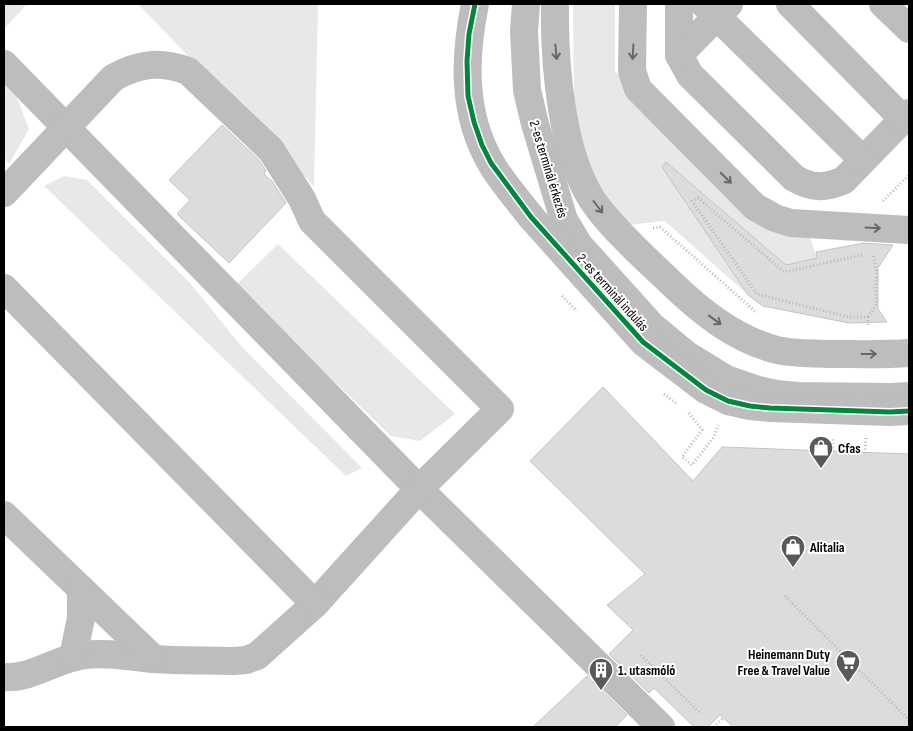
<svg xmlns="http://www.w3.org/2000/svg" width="913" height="731" viewBox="0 0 913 731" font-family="'Sofia Sans Condensed',sans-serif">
  <rect width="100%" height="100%" fill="#fff"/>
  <g fill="#e8e8e8">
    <polygon points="4,4 27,4 4,29"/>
    <polygon points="138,4 318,4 314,186"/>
    <polygon points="573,4 615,4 615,71 711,173 809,234 817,258 786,265 696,187 681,195 748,295 665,221 628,225 596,189 574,112"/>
    <polygon points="4,85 17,98 29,129 9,164 4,158"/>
    <polygon points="64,176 87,180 190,283 242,347 362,468 346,476 44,186"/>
    <polygon points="278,244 455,414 420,441 391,436 235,286"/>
  </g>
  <g fill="#dcdcdc" stroke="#c4c4c4">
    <polygon points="222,125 259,160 266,171 264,174 272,181 286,203 229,263 177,214 190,200 169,180"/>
    <polygon points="666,162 786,265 817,258 816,252 864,243 893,245 878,268 878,309 887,322 849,323 763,306 748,295 662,167"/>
    <polygon points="603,387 693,481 722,447 909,454 909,727 733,727 720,715 708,727 694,727 654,688 649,693 609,654 633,630 607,605 645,574 530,461"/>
    <polygon points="587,676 627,715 615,727 533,727"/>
  </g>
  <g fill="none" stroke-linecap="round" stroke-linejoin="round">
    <g stroke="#b8b8b8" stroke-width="3" stroke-dasharray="1 2.5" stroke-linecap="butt">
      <polyline points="883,201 909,175"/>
      <polyline points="653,228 660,227 757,313"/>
      <polyline points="862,255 784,272 698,198 692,201 757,294 849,317 868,317 868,327"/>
      <polyline points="562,296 577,311"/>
      <polyline points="868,317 877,303 875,288 877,273 873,254"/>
      <polyline points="664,394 677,404"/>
      <polyline points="689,413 702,430 682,457 692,465 714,437 718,425"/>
      <polyline points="865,453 866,436"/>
      <polyline points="785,596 909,720"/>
      <polyline points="641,655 701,714"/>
      <polyline points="714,727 723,718"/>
    </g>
    <g stroke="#bdbdbd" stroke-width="28">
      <path d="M 475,4 C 464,58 462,115 492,165 C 503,183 518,200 531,217"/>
      <polyline points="526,4 524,31 527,90 535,124 564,220 579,245 652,326 687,355 726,379 758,390 776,394 798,396 891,397 909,396"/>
      <path d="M 555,4 C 554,63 561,161 598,208 C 619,235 645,258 669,281 C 700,311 734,339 777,350 C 793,354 813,353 830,354 C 856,354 883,355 909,353"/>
      <polyline points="633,4 632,71 638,89 755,207 775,218 791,223 909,230"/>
      <path d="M 679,4 L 679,55 L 690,75 L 794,178 C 811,188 825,189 844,180 L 909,113"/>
      <polyline points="704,4 863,160"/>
      <polyline points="790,4 903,119"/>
      <polyline points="883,4 909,29"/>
      <polyline points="679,55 729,4"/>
      <polyline points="4,64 419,489 661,727"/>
      <path d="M 4,193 L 113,78 C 139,63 160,61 188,71 L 271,150 L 302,199 L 312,221 L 500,409 L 419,489 L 315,604 L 257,656 L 246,660 L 234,661 C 207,660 180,661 154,659 C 130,657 108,652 85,655 C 57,658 33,679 4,677"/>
      <polyline points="4,288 315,604"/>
      <polyline points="4,515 154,659"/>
      <polyline points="73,657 81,618 81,589"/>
    </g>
    <polyline stroke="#b8b8b8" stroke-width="3" stroke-dasharray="1 2.5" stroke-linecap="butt" points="833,451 833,437"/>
    <polyline stroke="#bdbdbd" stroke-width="28" points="531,217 643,342 706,390 728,401 750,406 770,408 890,412 909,411"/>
    <defs>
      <polyline id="cycleway" points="475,4 469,34 467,61 468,96 474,122 482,145 491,163 531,217 643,342 706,390 728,401 750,406 770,408 890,412 909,411"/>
    </defs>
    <use href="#cycleway" stroke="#fff" stroke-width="8"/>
    <use href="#cycleway" stroke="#00873e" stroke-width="5"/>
  </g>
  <defs><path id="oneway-shaft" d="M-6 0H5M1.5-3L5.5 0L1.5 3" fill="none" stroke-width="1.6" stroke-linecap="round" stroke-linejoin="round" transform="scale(1.25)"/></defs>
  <g stroke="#686868">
    <use href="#oneway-shaft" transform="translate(556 52) rotate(85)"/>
    <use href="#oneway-shaft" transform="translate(633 52) rotate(93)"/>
    <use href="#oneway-shaft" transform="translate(726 178) rotate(45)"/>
    <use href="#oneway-shaft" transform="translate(598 207) rotate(53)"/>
    <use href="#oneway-shaft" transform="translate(873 228) rotate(3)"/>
    <use href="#oneway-shaft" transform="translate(715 320) rotate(36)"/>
    <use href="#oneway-shaft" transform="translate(869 354)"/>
  </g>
  <defs>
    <symbol id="shop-pin" viewBox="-11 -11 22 30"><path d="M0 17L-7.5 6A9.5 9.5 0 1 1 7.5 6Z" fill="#595959" stroke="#fff"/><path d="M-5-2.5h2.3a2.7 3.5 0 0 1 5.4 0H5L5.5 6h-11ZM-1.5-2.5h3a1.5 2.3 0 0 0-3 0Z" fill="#fff"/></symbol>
    <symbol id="supermarket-pin" viewBox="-11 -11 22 30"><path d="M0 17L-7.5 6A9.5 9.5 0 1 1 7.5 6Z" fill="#595959" stroke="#fff"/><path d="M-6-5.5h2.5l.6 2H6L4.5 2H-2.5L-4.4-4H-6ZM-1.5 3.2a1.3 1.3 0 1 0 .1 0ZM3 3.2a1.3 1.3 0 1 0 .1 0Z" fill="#fff"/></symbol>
    <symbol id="building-pin" viewBox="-11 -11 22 30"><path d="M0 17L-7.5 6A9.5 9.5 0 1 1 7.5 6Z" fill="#595959" stroke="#fff"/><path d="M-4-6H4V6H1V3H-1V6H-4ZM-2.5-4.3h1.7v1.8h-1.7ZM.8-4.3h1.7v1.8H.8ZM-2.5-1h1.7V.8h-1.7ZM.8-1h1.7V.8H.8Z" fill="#fff"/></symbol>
  </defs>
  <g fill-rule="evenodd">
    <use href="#shop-pin" x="807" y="434" width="28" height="38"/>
    <use href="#shop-pin" x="779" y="533" width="28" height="38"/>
    <use href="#supermarket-pin" x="834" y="648" width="28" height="38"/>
    <use href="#building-pin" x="587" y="656" width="28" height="38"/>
  </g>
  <g text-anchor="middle" stroke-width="4" stroke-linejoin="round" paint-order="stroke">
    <g font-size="14" fill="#000" stroke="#fff">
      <text transform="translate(549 169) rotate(73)" y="5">2-es terminál érkezés</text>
      <text transform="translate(613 292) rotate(48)" y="5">2-es terminál indulás</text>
    </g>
    <g font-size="14" font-weight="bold" fill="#000" stroke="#fff" text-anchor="start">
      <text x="838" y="453">Cfas</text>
      <text x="810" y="552">Alitalia</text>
      <text x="830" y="659" text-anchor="end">Heinemann Duty<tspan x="830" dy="16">Free &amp; Travel Value</tspan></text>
      <text x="618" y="675">1. utasmóló</text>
    </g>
  </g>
  <rect width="913" height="731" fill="none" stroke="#000000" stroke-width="10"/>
</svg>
